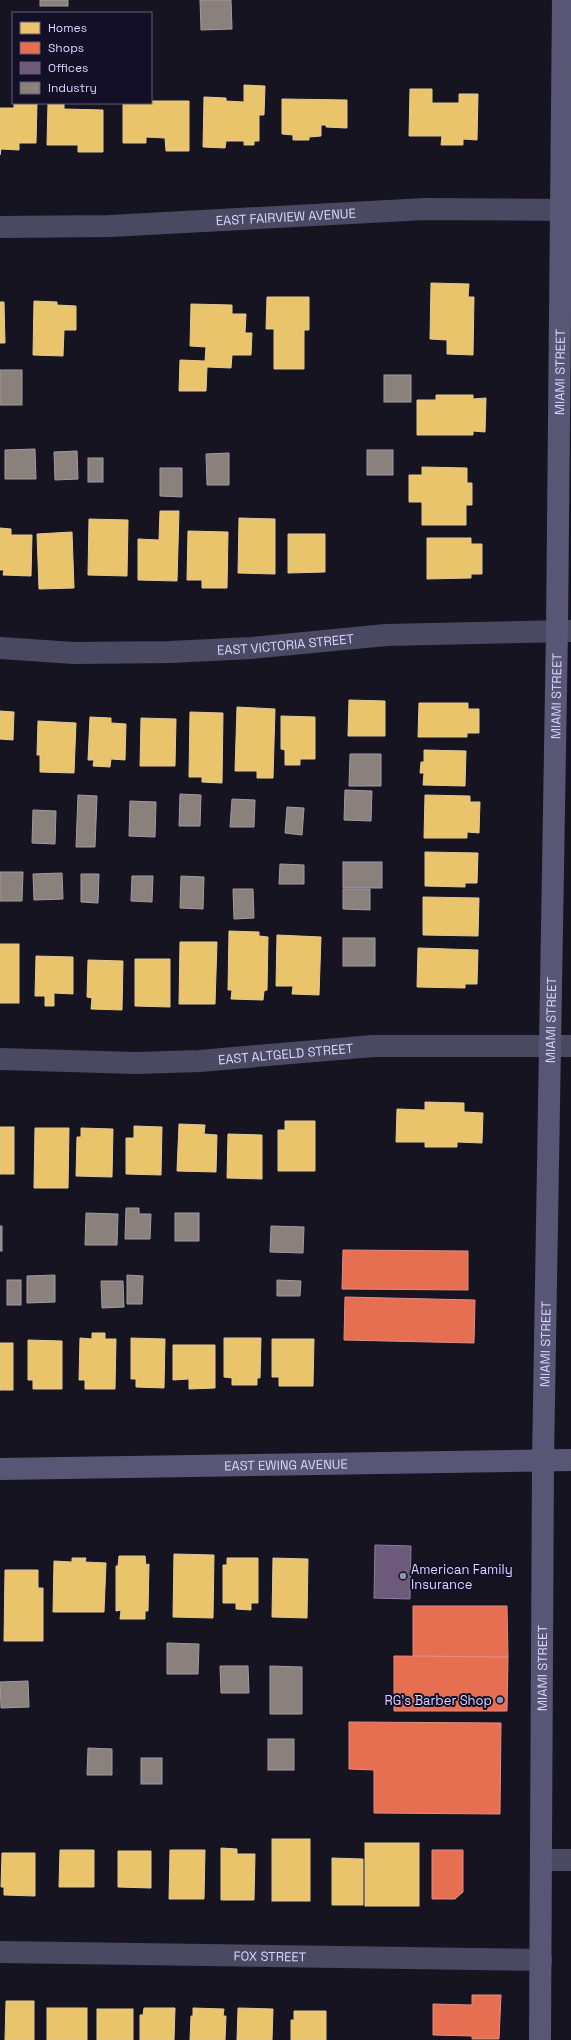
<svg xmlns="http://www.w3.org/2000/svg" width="571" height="2040" viewBox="0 0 571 2040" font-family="'Space Grotesk',sans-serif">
  <rect width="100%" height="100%" fill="#161421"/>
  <g fill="#e9c46a" stroke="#e4c997">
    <polygon points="244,85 265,86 264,115 259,115 259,141 254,141 254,145 244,145 244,141 226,141 225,148 203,147 204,97 226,98 226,101 244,102"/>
    <polygon points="151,89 151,101 189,101 189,151 166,151 165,138 146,137 146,143 123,143 123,103 151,103"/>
    <polygon points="410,89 432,89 432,103 459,103 459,94 478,94 477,140 463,139 463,145 441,145 442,136 409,136"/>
    <polygon points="282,99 347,100 347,128 326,127 326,125 321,125 321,136 309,137 309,140 293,140 293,135 282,134"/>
    <polygon points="14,103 37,103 36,143 19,143 19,150 1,149 0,155 0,108 14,108"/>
    <polygon points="48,103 64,103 64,109 103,110 103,152 78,152 78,145 47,145"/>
    <polygon points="431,283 469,284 468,297 474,297 473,355 447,354 447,340 430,339"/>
    <polygon points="267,297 309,297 309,330 304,330 304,369 274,369 274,329 266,329"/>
    <polygon points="34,301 57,302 57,305 76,306 76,330 64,330 63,356 33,355"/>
    <polygon points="0,302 4,302 5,343 0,343"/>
    <polygon points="191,304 232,305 232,314 246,314 245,333 252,333 251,355 232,355 231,368 207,367 206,391 179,391 180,360 205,361 206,347 190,346"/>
    <polygon points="436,395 473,395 473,399 486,398 485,432 473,431 473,435 417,435 417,400 436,400"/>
    <polygon points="422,467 467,468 467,483 472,483 472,505 466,505 466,525 422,525 422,502 409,502 409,475 422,475"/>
    <polygon points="160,511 179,511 177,581 138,580 138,539 159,540"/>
    <polygon points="239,518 275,519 275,574 238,573"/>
    <polygon points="89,519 128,520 127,576 88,575"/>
    <polygon points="0,528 11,529 11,535 32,535 31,576 3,575 4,570 0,570"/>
    <polygon points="188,531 228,532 227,588 202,588 202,580 187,580"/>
    <polygon points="72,532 74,588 39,589 37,534"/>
    <polygon points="288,534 325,534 325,572 288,573"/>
    <polygon points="427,538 471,538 471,544 482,544 482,574 471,574 471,578 427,579"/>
    <polygon points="349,700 385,701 385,736 348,736"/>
    <polygon points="419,703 468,703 468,709 479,709 479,733 467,733 467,737 418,737"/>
    <polygon points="237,707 275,709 273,778 257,778 257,771 235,771"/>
    <polygon points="0,711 14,712 13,740 0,739"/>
    <polygon points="190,712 223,713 222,783 202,782 202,777 189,777"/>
    <polygon points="281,716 315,717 315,759 300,759 300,765 285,765 285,750 281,749"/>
    <polygon points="90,717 111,718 111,723 126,724 125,760 111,759 110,767 93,766 94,760 88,760"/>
    <polygon points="141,718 176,719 175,766 140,766"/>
    <polygon points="38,721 76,723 74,773 40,772 40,755 37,755"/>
    <polygon points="424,750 466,751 465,786 423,785 424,773 420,773 421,762 424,762"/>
    <polygon points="425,795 470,796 470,802 480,802 479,833 467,832 467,838 424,838"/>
    <polygon points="425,852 478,853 477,883 465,883 465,887 425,886"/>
    <polygon points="423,897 479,898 478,936 423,935"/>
    <polygon points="229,931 259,932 259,936 268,937 267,990 264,991 263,1000 231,999 232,990 228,990"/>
    <polygon points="277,935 321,937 319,995 292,994 293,986 276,986"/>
    <polygon points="180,942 217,942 215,1004 179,1004"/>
    <rect x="0" y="944" width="19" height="59"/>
    <polygon points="418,948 478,950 477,984 465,984 465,988 417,987"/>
    <polygon points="36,956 73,957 73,994 54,993 54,1006 45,1006 45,996 35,996"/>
    <polygon points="135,959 170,959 170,1007 135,1006"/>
    <polygon points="88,960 123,961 122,1010 91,1009 92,998 87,997"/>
    <polygon points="425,1102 464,1103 464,1112 483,1113 482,1143 457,1142 457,1147 425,1147 425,1142 396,1142 397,1109 425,1110"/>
    <polygon points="285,1121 315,1121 315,1171 278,1171 278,1130 285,1130"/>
    <polygon points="179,1124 205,1125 204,1134 217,1135 216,1172 177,1171"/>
    <polygon points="134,1126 162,1127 161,1175 126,1174 126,1138 134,1138"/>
    <rect x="0" y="1127" width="14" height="47"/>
    <polygon points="35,1128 69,1128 68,1188 34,1188"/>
    <polygon points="81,1128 113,1129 112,1177 76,1176 77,1137 81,1137"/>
    <polygon points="228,1134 262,1135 262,1179 227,1178"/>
    <polygon points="92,1333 105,1333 105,1339 116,1339 115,1389 85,1389 85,1380 79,1380 80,1338 92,1339"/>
    <polygon points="131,1338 165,1339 164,1388 136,1387 136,1379 131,1379"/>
    <polygon points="224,1338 261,1338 260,1378 257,1378 257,1385 232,1385 232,1378 224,1377"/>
    <polygon points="272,1339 314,1339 313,1386 279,1386 279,1377 272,1377"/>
    <polygon points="28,1340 62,1341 62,1389 33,1389 33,1380 28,1380"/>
    <rect x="0" y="1343" width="13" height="47"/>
    <polygon points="173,1345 215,1345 215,1388 189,1389 189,1379 173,1380"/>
    <polygon points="174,1554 214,1555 213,1618 173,1617"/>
    <polygon points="119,1556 145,1556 146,1565 149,1564 148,1611 145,1611 145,1619 120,1619 121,1610 116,1611 116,1566 118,1566"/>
    <polygon points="72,1558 86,1558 85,1562 106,1563 104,1612 53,1612 54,1561 72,1562"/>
    <polygon points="227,1558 258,1558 258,1603 251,1603 251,1610 236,1609 236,1603 223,1603 223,1565 227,1565"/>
    <polygon points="273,1558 308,1559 307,1618 272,1617"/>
    <polygon points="5,1570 38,1570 38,1588 43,1588 43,1641 4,1641"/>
    <rect x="272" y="1839" width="38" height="62"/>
    <rect x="365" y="1843" width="54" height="63"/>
    <polygon points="221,1848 237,1849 237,1854 255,1854 254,1900 221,1900"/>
    <polygon points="60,1850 94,1850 94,1887 59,1887"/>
    <polygon points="170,1850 205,1850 204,1899 169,1899"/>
    <polygon points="118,1851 151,1851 151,1888 118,1887"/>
    <polygon points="2,1853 35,1853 35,1896 4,1895 4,1887 1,1887"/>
    <polygon points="332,1858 363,1859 363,1905 332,1905"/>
    <polygon points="6,2001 34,2001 34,2040 5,2040"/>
    <rect x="47" y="2008" width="40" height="32"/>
    <polygon points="144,2008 175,2008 174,2040 140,2040 140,2015 143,2015"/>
    <polygon points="193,2008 224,2009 223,2016 226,2016 225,2040 190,2040 191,2016 193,2016"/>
    <polygon points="238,2008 273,2009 272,2040 237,2040"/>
    <rect x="97" y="2009" width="36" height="31"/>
    <polygon points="294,2011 326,2011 326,2040 291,2040 291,2020 294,2020"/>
  </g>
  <g fill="#e76f51" stroke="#e38d85">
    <polygon points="343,1250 468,1251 468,1290 342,1289"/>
    <polygon points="345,1297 475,1300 474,1343 344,1340"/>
    <polygon points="413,1606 507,1606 508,1657 413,1656"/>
    <polygon points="394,1656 508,1657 507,1711 394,1711"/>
    <polygon points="349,1722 501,1723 500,1814 374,1813 374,1770 349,1769"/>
    <polygon points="432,1850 463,1850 463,1892 455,1899 432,1899"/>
    <polygon points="472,1995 501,1995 499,2039 472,2039 472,2036 433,2035 433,2004 472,2005"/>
  </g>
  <polygon fill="#6d597a" stroke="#8d7ea2" points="375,1545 411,1546 410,1599 374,1598"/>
  <g fill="#8a817c" stroke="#a29aa3">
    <rect x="40" y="0" width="28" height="6"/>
    <polygon points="200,0 231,0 232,29 201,30"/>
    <rect x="0" y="370" width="22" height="35"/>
    <rect x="384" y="375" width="27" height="27"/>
    <polygon points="35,449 36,479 5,479 5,450"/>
    <rect x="367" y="450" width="26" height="25"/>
    <polygon points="77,451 78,479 55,480 54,452"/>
    <polygon points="229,453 229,485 207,485 206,454"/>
    <rect x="88" y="458" width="15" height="24"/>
    <polygon points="160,468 182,468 182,497 160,496"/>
    <polygon points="350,754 381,754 381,786 349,786"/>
    <polygon points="345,790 372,791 371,821 344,820"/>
    <polygon points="180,794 201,795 200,826 179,826"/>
    <polygon points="78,795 97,796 95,847 76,847"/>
    <polygon points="232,799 255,800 254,827 230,827"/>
    <polygon points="130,801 156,802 155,837 129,836"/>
    <polygon points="287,807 304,808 302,835 285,833"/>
    <polygon points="33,810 56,811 55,844 32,843"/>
    <rect x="343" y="862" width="39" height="26"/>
    <polygon points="280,864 304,865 304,884 279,884"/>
    <polygon points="0,872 23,872 22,901 0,901"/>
    <polygon points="62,873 63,899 34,900 33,874"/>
    <polygon points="81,874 99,874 98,903 81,902"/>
    <polygon points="132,876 153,876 152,902 131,901"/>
    <polygon points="181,876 204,877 203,909 180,908"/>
    <polygon points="233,889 253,889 254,918 234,919"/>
    <polygon points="343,889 370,889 370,910 343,909"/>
    <rect x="343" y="938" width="32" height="28"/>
    <polygon points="126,1208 139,1208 139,1214 151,1214 150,1239 125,1239"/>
    <polygon points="86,1213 118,1214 117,1245 85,1245"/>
    <rect x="175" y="1213" width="24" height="28"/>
    <rect x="0" y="1226" width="2" height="25"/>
    <polygon points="271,1226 304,1227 303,1253 270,1252"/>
    <polygon points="55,1275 55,1302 27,1303 27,1276"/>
    <polygon points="127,1275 143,1276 142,1304 127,1304"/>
    <rect x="7" y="1280" width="14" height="25"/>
    <polygon points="277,1280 301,1281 300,1296 277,1296"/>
    <polygon points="101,1281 123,1281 124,1307 102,1308"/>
    <polygon points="167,1643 199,1644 198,1674 167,1674"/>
    <polygon points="220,1666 248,1666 249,1693 221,1693"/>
    <polygon points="270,1666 302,1667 302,1714 270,1714"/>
    <polygon points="28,1681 29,1707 1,1708 0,1682"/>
    <rect x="268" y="1739" width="26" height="31"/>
    <polygon points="88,1748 112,1749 112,1775 87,1775"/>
    <rect x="141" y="1758" width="21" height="26"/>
  </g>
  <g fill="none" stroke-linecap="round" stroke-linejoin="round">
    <g stroke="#4a4962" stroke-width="22">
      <path id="s1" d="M 0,227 L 110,226 L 425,209 L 571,210"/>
      <path id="s2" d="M 0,648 L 74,653 L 170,652 L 252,648 L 386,635 L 571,631"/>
      <path id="s3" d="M 0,1059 L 136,1063 L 200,1061 L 373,1046 L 571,1046"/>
      <polyline points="542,1860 571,1860"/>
      <path id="s4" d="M 0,1952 L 541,1960"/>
    </g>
    <g stroke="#575674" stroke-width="22">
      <path id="s5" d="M 0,1469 L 571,1460"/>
      <path id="s6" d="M 540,2040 L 543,1461 L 557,631 L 563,0"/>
    </g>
  </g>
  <g fill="#9591b1" stroke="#130f26" stroke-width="1.5">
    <circle cx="403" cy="1576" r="4"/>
    <circle cx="500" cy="1700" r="4"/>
  </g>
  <g text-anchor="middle" stroke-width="4" stroke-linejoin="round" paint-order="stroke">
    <g font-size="13" fill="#d9d4ff" stroke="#130f26">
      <text dy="5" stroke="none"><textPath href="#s1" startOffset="286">EAST FAIRVIEW AVENUE</textPath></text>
      <text dy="5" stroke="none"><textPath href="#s6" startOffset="1668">MIAMI STREET</textPath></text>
      <text dy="5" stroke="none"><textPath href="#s2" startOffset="286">EAST VICTORIA STREET</textPath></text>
      <text dy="5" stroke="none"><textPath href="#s6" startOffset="1344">MIAMI STREET</textPath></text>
      <text dy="5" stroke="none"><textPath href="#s6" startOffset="1020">MIAMI STREET</textPath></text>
      <text dy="5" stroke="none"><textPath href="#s3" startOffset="286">EAST ALTGELD STREET</textPath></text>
      <text dy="5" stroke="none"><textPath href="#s6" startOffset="696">MIAMI STREET</textPath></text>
      <text dy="5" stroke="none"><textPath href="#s5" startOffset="286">EAST EWING AVENUE</textPath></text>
      <text dy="5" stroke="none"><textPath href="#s6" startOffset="372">MIAMI STREET</textPath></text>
      <text dy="5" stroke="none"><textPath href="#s4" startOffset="270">FOX STREET</textPath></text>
    </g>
    <g font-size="13" fill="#d9d4ff" stroke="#130f26" text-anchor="start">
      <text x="411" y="1574">American Family<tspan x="411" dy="15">Insurance</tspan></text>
      <text x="492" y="1705" text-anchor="end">RG's Barber Shop</text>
    </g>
  </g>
  <rect x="12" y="12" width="140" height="92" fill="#130f26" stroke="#625e7d"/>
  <rect x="20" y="22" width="20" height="12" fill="#e9c46a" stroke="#625e7d"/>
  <text x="48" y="32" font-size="12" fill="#d9d4ff">Homes</text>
  <rect x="20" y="42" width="20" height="12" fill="#e76f51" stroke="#625e7d"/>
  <text x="48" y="52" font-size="12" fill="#d9d4ff">Shops</text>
  <rect x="20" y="62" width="20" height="12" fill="#6d597a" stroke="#625e7d"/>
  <text x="48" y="72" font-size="12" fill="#d9d4ff">Offices</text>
  <rect x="20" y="82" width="20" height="12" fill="#8a817c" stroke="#625e7d"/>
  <text x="48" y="92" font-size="12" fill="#d9d4ff">Industry</text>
</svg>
